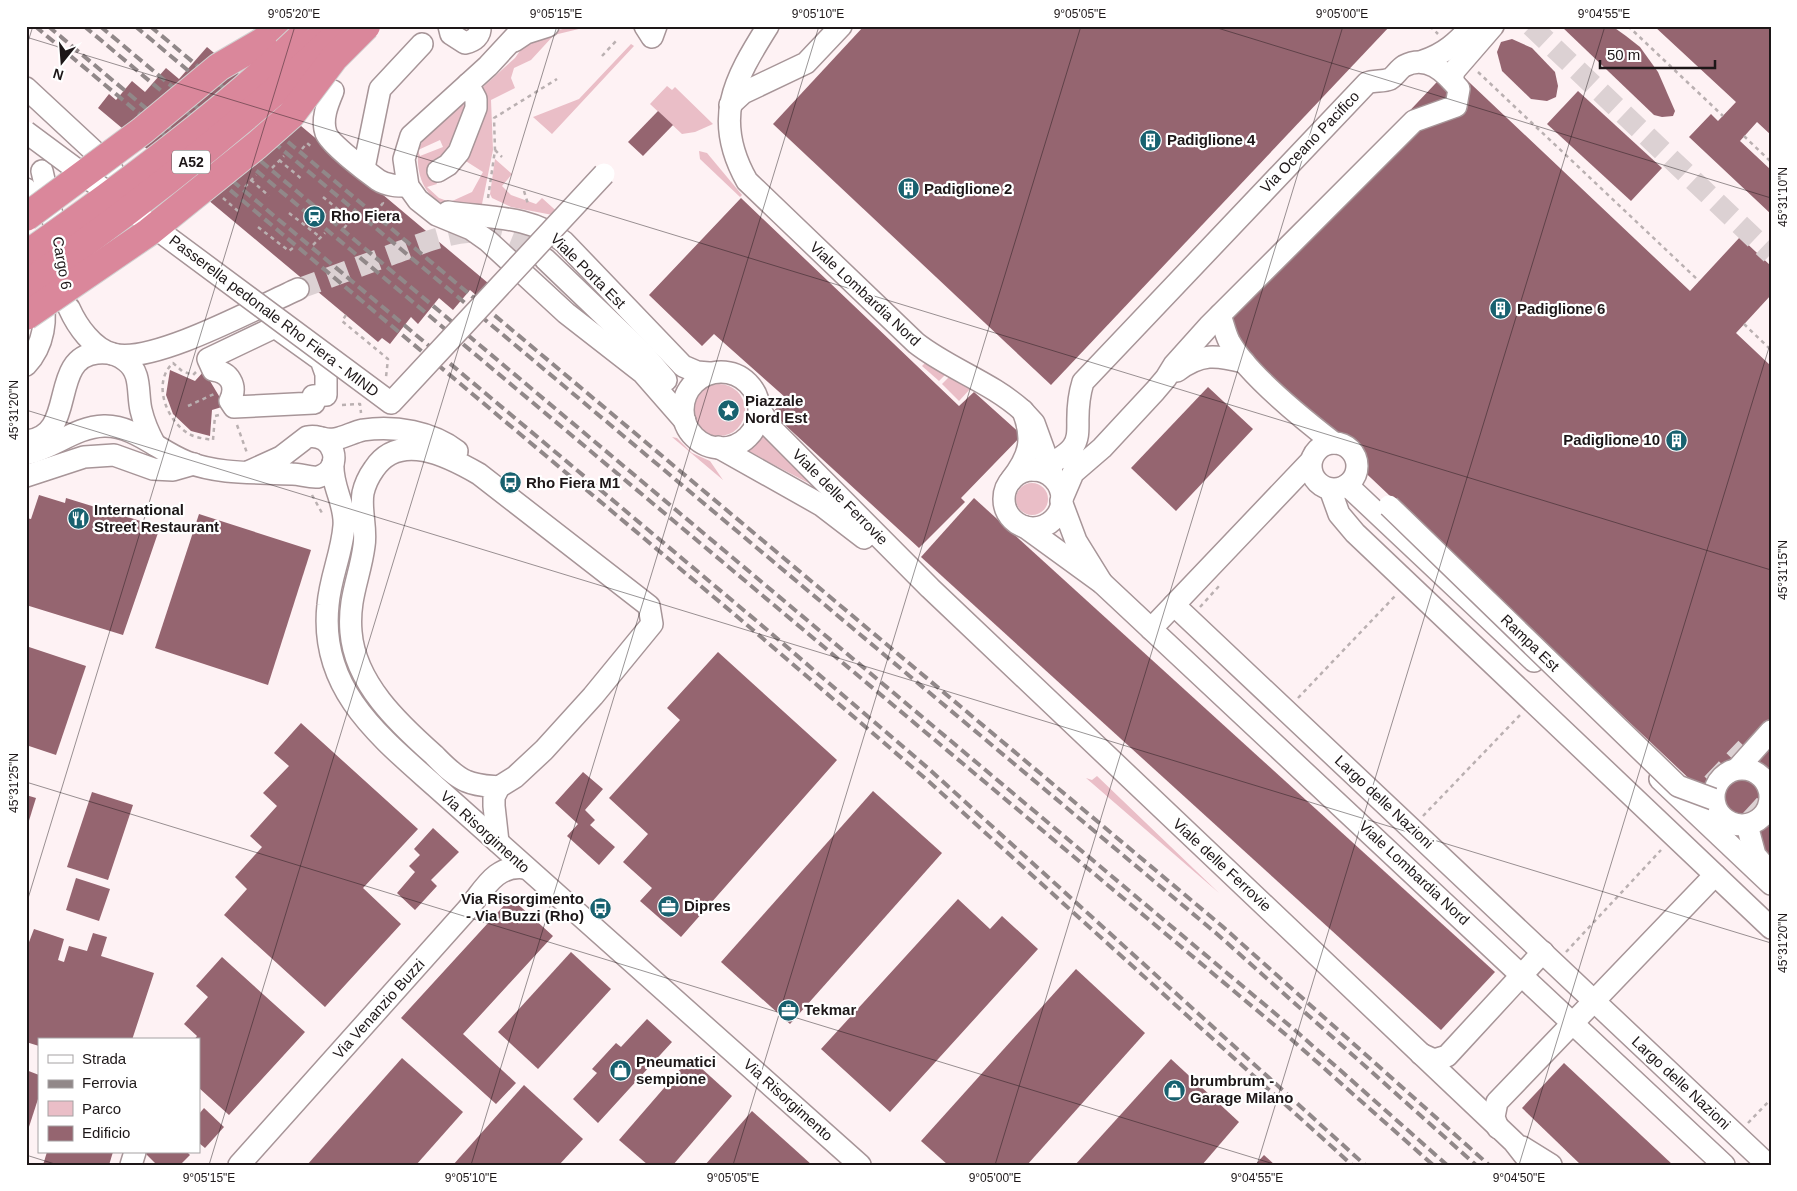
<svg xmlns="http://www.w3.org/2000/svg" width="1797" height="1191" viewBox="0 0 1797 1191" font-family="Helvetica,sans-serif">
  <rect width="100%" height="100%" fill="#fef2f4"/>
  <g fill="#eabec7">
    <path d="M 574,26 L 591,26 L 554,35 L 531,60 L 514,68 L 511,78 L 515,88 L 491,100 L 493,150 L 482,204 C 475,205 466,207 459,207 C 427,205 416,179 418,151 L 420,156 L 443,147 L 440,140 L 418,150 L 426,134 L 460,106 L 466,103 L 453,151 L 429,168 L 437,184 L 427,187 L 439,198 L 450,202 L 472,192 L 483,172 L 461,158 L 482,88 L 515,58 L 524,45 L 540,35 Z"/>
    <polygon points="631,44 634,46 552,134 533,117 579,99"/>
    <polygon points="667,86 672,90 675,87 713,124 695,132 682,134 650,104"/>
    <polygon points="699,151 707,153 742,195 740,197 700,159"/>
    <polygon points="495,159 512,174 502,186 511,195 536,204 542,198 563,217 511,207 492,198 490,194"/>
    <polygon points="925,363 946,374 939,381 922,366"/>
    <polygon points="950,376 971,388 959,401 942,384"/>
    <circle cx="719" cy="410" r="26"/>
    <polygon points="763,432 833,496 746,450 755,443"/>
    <polygon points="672,437 677,438 692,453 710,461 723,480"/>
    <circle cx="1032" cy="499" r="16"/>
    <polygon points="1097,776 1219,893 1086,778 1092,780"/>
  </g>
  <g fill="#956570">
    <polygon points="864,26 1390,26 1051,385 773,124"/>
    <polygon points="1561,26 1612,26 1626,36 1640,47 1658,72 1675,111 1673,116 1662,117 1654,115"/>
    <polygon points="1654,26 1771,26 1771,135 1757,122 1740,141 1771,170 1771,214 1689,137 1711,114 1718,121 1736,102"/>
    <polygon points="1512,39 1532,48 1555,72 1558,86 1556,97 1547,101 1531,99 1502,71 1497,52 1501,42"/>
    <polygon points="207,47 488,283 477,296 470,290 453,310 439,298 418,324 411,317 390,344 382,338 378,342 98,108 109,94 116,100 132,81 145,92 166,68 179,79"/>
    <polygon points="1452,66 1690,291 1740,237 1771,266 1771,295 1736,333 1771,366 1771,856 1208,324"/>
    <polygon points="1578,91 1662,168 1631,201 1547,124"/>
    <polygon points="658,111 673,125 643,156 628,142"/>
    <polygon points="741,198 959,406 974,392 1022,435 961,498 965,502 919,548 772,413 786,398 714,334 702,346 649,295"/>
    <polygon points="170,370 195,381 204,371 225,406 212,410 210,436 191,431 173,414 166,395"/>
    <polygon points="1208,387 1253,429 1176,511 1131,468"/>
    <polygon points="39,495 65,503 66,498 160,527 123,635 26,605 26,518 31,519"/>
    <polygon points="974,498 1495,972 1441,1030 921,557"/>
    <polygon points="199,514 311,550 268,685 155,648"/>
    <polygon points="26,646 86,666 56,755 26,745"/>
    <polygon points="718,652 837,760 681,937 640,901 652,888 623,862 648,834 609,798 680,720 667,708"/>
    <polygon points="301,723 418,829 363,888 401,924 325,1007 224,915 247,889 235,877 262,847 250,836 277,806 263,793 289,766 274,753"/>
    <polygon points="583,772 603,789 585,810 595,820 590,825 615,847 599,865 567,836 578,824 555,803"/>
    <polygon points="873,791 942,853 790,1024 721,962"/>
    <polygon points="92,792 133,805 108,880 67,867"/>
    <polygon points="26,795 36,798 27,827 26,827"/>
    <polygon points="433,828 459,852 431,880 437,886 415,910 397,893 415,872 409,866 420,855 414,849"/>
    <polygon points="76,878 110,889 99,921 66,910"/>
    <polygon points="511,898 553,936 463,1034 516,1083 496,1104 401,1018"/>
    <polygon points="958,899 990,929 1002,916 1038,949 890,1112 821,1049"/>
    <polygon points="34,929 64,939 58,960 64,962 69,946 87,951 93,933 107,937 101,956 154,973 132,1040 39,1040 39,1046 26,1042 26,950"/>
    <polygon points="571,952 611,989 538,1069 498,1032"/>
    <polygon points="222,957 305,1032 229,1115 199,1088 199,1040 194,1040 197,1036 184,1024 208,997 196,986"/>
    <polygon points="1076,969 1145,1033 1027,1165 948,1165 921,1141"/>
    <polygon points="647,1019 672,1042 598,1123 573,1099 597,1073 592,1069 616,1043 621,1047"/>
    <polygon points="402,1058 463,1112 416,1165 307,1165"/>
    <polygon points="690,1058 732,1096 673,1165 648,1165 619,1140"/>
    <polygon points="1171,1059 1239,1122 1202,1165 1075,1165"/>
    <polygon points="1564,1063 1673,1165 1581,1165 1522,1108"/>
    <polygon points="26,1070 39,1075 39,1096 27,1133"/>
    <polygon points="524,1085 583,1139 559,1165 453,1165"/>
    <polygon points="204,1108 224,1127 205,1148 199,1143 199,1114"/>
    <polygon points="752,1111 812,1165 705,1165"/>
    <polygon points="47,1152 113,1152 109,1165 43,1165"/>
    <polygon points="144,1152 187,1152 190,1155 180,1165 157,1165"/>
    <polygon points="1264,1155 1275,1165 1255,1165"/>
  </g>
  <g fill="none" stroke-linecap="round" stroke-linejoin="round">
    <g stroke="#dcd1d3" stroke-width="21" stroke-dasharray="21 11" stroke-linecap="butt">
      <polyline points="1531,26 1771,254"/>
      <path d="M 298,289 C 328,278 358,267 388,256 C 421,244 455,228 491,233 C 512,235 529,246 545,259"/>
      <polyline points="1690,807 1746,748"/>
      <polyline points="1729,844 1771,798"/>
    </g>
    <defs>
      <g id="minor">
        <path d="M 449,26 L 451,34 L 465,43 C 474,41 481,36 480,26"/>
        <polyline points="525,26 488,66 411,136 404,159 408,186 418,200 437,215 471,229 488,241 566,313 643,373 685,421"/>
        <polyline points="645,26 652,37 656,26"/>
        <path d="M 768,26 C 734,80 712,119 747,181 L 916,343 C 949,369 991,382 1023,411"/>
        <polyline points="514,41 526,33 548,26"/>
        <path d="M 1423,61 C 1445,54 1457,42 1472,26"/>
        <polyline points="1452,81 1454,71 1493,26"/>
        <polyline points="26,88 110,166 118,181 122,201"/>
        <path d="M 333,91 C 328,103 321,119 326,133 C 330,144 367,172 378,180 C 387,186 398,186 408,186"/>
        <polyline points="730,105 743,93 806,63 841,26"/>
        <polyline points="364,168 380,89 422,44"/>
        <polyline points="42,171 59,246"/>
        <polyline points="438,171 448,165 459,152 476,108 476,99 468,84"/>
        <polyline points="26,189 33,201 52,215"/>
        <path d="M 448,212 C 487,218 531,215 564,242 L 683,366 L 697,372 L 709,373"/>
        <polyline points="545,259 642,352 666,380"/>
        <path d="M 69,308 C 77,326 93,349 113,354 C 152,365 258,307 298,289"/>
        <path d="M 1220,315 C 1223,323 1225,333 1229,341 C 1247,374 1303,419 1334,443"/>
        <path d="M 275,327 L 321,360 L 326,374 L 326,395 L 313,396 L 314,403 L 234,407 L 230,401 C 238,385 229,372 213,370 L 208,359 Z"/>
        <path d="M 26,365 C 44,346 48,318 41,293"/>
        <path d="M 1177,371 C 1201,353 1216,355 1244,362"/>
        <circle cx="721" cy="410" r="38"/>
        <polyline points="758,401 761,411 771,428 930,588 1514,1142 1532,1165"/>
        <path d="M 322,438 C 336,443 349,433 363,430 C 395,425 432,432 457,451"/>
        <path d="M 27,441 C 78,436 48,358 97,353 C 107,352 118,354 126,361 C 142,373 137,393 141,410 C 144,423 149,434 155,445"/>
        <circle cx="1334" cy="466" r="23"/>
        <polyline points="718,447 821,505 864,538"/>
        <path d="M 26,454 C 54,448 75,427 104,426 C 134,425 160,452 187,462 C 221,475 256,472 292,474 C 301,474 309,478 318,477 C 345,469 335,432 307,437 L 281,457 L 248,472"/>
        <path d="M 333,463 C 331,486 346,504 344,526 C 342,553 330,578 328,605 C 319,689 379,736 435,786 L 860,1165"/>
        <path d="M 1035,470 C 1100,444 1067,433 1083,382 L 1367,83 C 1374,80 1383,82 1390,79 C 1395,76 1399,69 1404,66 C 1427,54 1445,72 1459,89 L 1456,106 L 1414,121 L 1209,326 L 1174,365 L 1166,378 L 1155,391 L 1102,448 L 1073,473 L 1061,501 L 1076,541 L 1102,583"/>
        <circle cx="1033" cy="499" r="29"/>
        <polyline points="26,476 84,457 114,455 153,469 173,470 194,464"/>
        <path d="M 1011,480 C 1030,456 1034,439 1023,411 L 1034,423 L 1054,478"/>
        <polyline points="1347,485 1534,661"/>
        <polyline points="1330,489 1339,514 1355,533 1771,928"/>
        <polyline points="1025,527 1102,583 1724,1165"/>
        <polyline points="1174,605 1768,1165"/>
        <polyline points="1151,629 1311,461"/>
        <circle cx="1742" cy="797" r="28"/>
        <polyline points="1737,769 1771,731"/>
        <polyline points="1660,779 1771,884"/>
        <polyline points="1747,825 1755,855 1767,869"/>
        <path d="M 498,842 L 494,806 L 494,797 L 499,787 L 515,777 L 544,750 L 593,696 L 652,624 L 649,606 L 479,474 C 448,456 399,431 374,469 C 369,476 365,484 363,493 C 360,510 367,528 364,546 C 360,577 348,598 351,632 C 355,683 398,723 434,755 C 443,764 454,776 466,781 C 477,786 488,786 499,787"/>
        <polyline points="1421,1054 1434,1060 1447,1056 1543,952"/>
        <polyline points="1498,1128 1494,1117 1497,1102 1715,875"/>
        <polyline points="1522,1147 1551,1165"/>
        <polyline points="131,1165 135,1152"/>
        <path d="M 239,1165 L 467,910 C 484,890 495,864 525,868"/>
      </g>
      <polyline id="highway" points="262,42 287,26"/>
    </defs>
    <use href="#minor" stroke="#a79598" stroke-width="24"/>
    <use href="#highway" stroke="#d2d1d1" stroke-width="30"/>
    <g stroke="#bab0b1" stroke-width="2.5" stroke-dasharray="4 4" stroke-linecap="butt">
      <polyline points="1430,26 1438,34"/>
      <polyline points="1628,26 1723,116"/>
      <polyline points="602,56 616,41"/>
      <polyline points="1478,72 1699,281"/>
      <polyline points="1744,136 1771,162"/>
      <polyline points="302,149 307,143 313,148"/>
      <polyline points="495,150 502,157"/>
      <polyline points="279,160 303,180"/>
      <polyline points="272,168 284,156"/>
      <polyline points="251,180 269,196"/>
      <polyline points="245,187 256,175"/>
      <polyline points="524,191 528,204"/>
      <polyline points="323,197 351,220"/>
      <polyline points="223,198 238,211"/>
      <polyline points="488,198 495,150 494,118 557,79"/>
      <polyline points="376,212 383,203 381,201"/>
      <polyline points="289,213 320,237"/>
      <polyline points="258,227 289,251 293,248"/>
      <polyline points="344,228 355,215"/>
      <polyline points="313,245 325,233"/>
      <polyline points="346,315 342,321 388,359 386,377"/>
      <polyline points="1744,324 1771,350"/>
      <path d="M 196,372 L 193,375 L 182,371 L 173,363 C 151,383 167,423 191,435 C 198,438 206,439 213,440 L 215,416 L 219,415"/>
      <polyline points="342,405 360,404 361,413"/>
      <polyline points="188,406 214,394"/>
      <polyline points="237,425 247,453"/>
      <polyline points="312,495 322,513 325,512"/>
      <polyline points="1200,607 1220,585"/>
      <polyline points="1298,698 1396,595"/>
      <polyline points="1423,816 1521,714"/>
      <polyline points="1566,952 1661,850"/>
      <polyline points="1748,1123 1771,1099"/>
    </g>
    <use href="#minor" stroke="#fff" stroke-width="21"/>
    <use href="#highway" stroke="#da879b" stroke-width="28"/>
    <g stroke="#918889" stroke-width="4" stroke-dasharray="10 5" stroke-linecap="butt">
      <polyline points="35,26 753,630 926,779 1352,1165"/>
      <polyline points="48,26 759,623 929,769 1365,1165"/>
      <polyline points="84,26 1291,1039 1433,1165"/>
      <polyline points="100,26 1296,1031 1447,1165"/>
      <polyline points="135,26 1217,934 1476,1165"/>
      <polyline points="150,26 1222,926 1489,1165"/>
    </g>
    <defs>
      <g id="minor-bridge">
        <polyline points="26,132 391,403 604,174"/>
        <polyline points="1389,506 1678,786 1713,799"/>
      </g>
      <g id="highway-bridge">
        <polyline points="26,217 142,131 219,67 262,42"/>
        <path d="M 26,255 C 126,185 225,111 313,26"/>
        <path d="M 26,285 C 134,209 237,129 333,39"/>
        <polyline points="26,316 149,232 257,145 291,115 334,58 366,26"/>
      </g>
    </defs>
    <use href="#minor-bridge" stroke="#a79598" stroke-width="24" stroke-linecap="butt"/>
    <use href="#highway-bridge" stroke="#d2d1d1" stroke-width="30" stroke-linecap="butt"/>
    <use href="#minor-bridge" stroke="#fff" stroke-width="21"/>
    <use href="#highway-bridge" stroke="#da879b" stroke-width="28"/>
  </g>
  <path fill="none" stroke="#1d1718" stroke-width="1" stroke-opacity="0.45" d="M 1211,26 L 1771,198M 26,37 L 1771,570M 26,48 L 33,26M 26,410 L 1771,943M 26,782 L 1277,1165M 26,905 L 295,26M 26,1155 L 58,1165M 209,1165 L 557,26M 471,1165 L 819,26M 733,1165 L 1081,26M 995,1165 L 1343,26M 1257,1165 L 1605,26M 1519,1165 L 1771,341"/>
  <defs>
    <symbol id="building-disc" viewBox="-11 -11 22 22"><circle r="9.5" fill="#18616f" stroke="#fff"/><path d="M-4-6H4V6H1V3H-1V6H-4ZM-2.5-4.3h1.7v1.8h-1.7ZM.8-4.3h1.7v1.8H.8ZM-2.5-1h1.7V.8h-1.7ZM.8-1h1.7V.8H.8Z" fill="#fff"/></symbol>
    <symbol id="station-disc" viewBox="-11 -11 22 22"><circle r="9.5" fill="#18616f" stroke="#fff"/><path d="M-3-6H3Q5-6 5-4V2Q5 4 3 4L4.5 6H3L1.5 4h-3L-3 6H-4.5L-3 4Q-5 4-5 2V-4Q-5-6-3-6ZM-3.5-4v3h7v-3ZM-3.5 1v1.5H-2V1ZM2 1v1.5H3.5V1Z" fill="#fff"/></symbol>
    <symbol id="sight-disc" viewBox="-11 -11 22 22"><circle r="9.5" fill="#18616f" stroke="#fff"/><path d="M0-6L1.8-2.2L6-1.7L2.9 1.2L3.7 5.4L0 3.3L-3.7 5.4L-2.9 1.2L-6-1.7L-1.8-2.2Z" fill="#fff"/></symbol>
    <symbol id="bus-disc" viewBox="-11 -11 22 22"><circle r="9.5" fill="#18616f" stroke="#fff"/><path d="M-5-6H5V4H4V6H2V4H-2V6H-4V4H-5ZM-3.5-4V0h7V-4ZM-3.5 1.2v1.5H-2V1.2ZM2 1.2v1.5H3.5V1.2Z" fill="#fff"/></symbol>
    <symbol id="restaurant-disc" viewBox="-11 -11 22 22"><circle r="9.5" fill="#18616f" stroke="#fff"/><path d="M-5-6h1v4h1v-4h1v4h1v-4h1v5L-1.5 .5V6h-2V.5L-5-1ZM5-6V6H3V1.5H1.5Q1.5-4 5-6Z" fill="#fff"/></symbol>
    <symbol id="office-disc" viewBox="-11 -11 22 22"><circle r="9.5" fill="#18616f" stroke="#fff"/><path d="M-6-3h4V-5.5h4V-3h4V5H-6ZM-1-4.5V-3h2v-1.5ZM-6 0V1H6V0Z" fill="#fff"/></symbol>
    <symbol id="shop-disc" viewBox="-11 -11 22 22"><circle r="9.5" fill="#18616f" stroke="#fff"/><path d="M-5-2.5h2.3a2.7 3.5 0 0 1 5.4 0H5L5.5 6h-11ZM-1.5-2.5h3a1.5 2.3 0 0 0-3 0Z" fill="#fff"/></symbol>
  </defs>
  <g fill-rule="evenodd">
    <use href="#building-disc" x="1138" y="128" width="25" height="25"/>
    <use href="#building-disc" x="896" y="176" width="25" height="25"/>
    <use href="#station-disc" x="302" y="204" width="25" height="25"/>
    <use href="#building-disc" x="1488" y="296" width="25" height="25"/>
    <use href="#sight-disc" x="716" y="398" width="25" height="25"/>
    <use href="#building-disc" x="1664" y="428" width="25" height="25"/>
    <use href="#bus-disc" x="498" y="470" width="25" height="25"/>
    <use href="#restaurant-disc" x="66" y="506" width="25" height="25"/>
    <use href="#office-disc" x="656" y="894" width="25" height="25"/>
    <use href="#bus-disc" x="588" y="896" width="25" height="25"/>
    <use href="#office-disc" x="776" y="998" width="25" height="25"/>
    <use href="#shop-disc" x="608" y="1058" width="25" height="25"/>
    <use href="#shop-disc" x="1162" y="1078" width="25" height="25"/>
  </g>
  <g text-anchor="middle" stroke-width="4.5" stroke-linejoin="round" paint-order="stroke">
    <rect fill="#fff" stroke="#615d5d" stroke-width="1" x="172" y="150.5" width="38" height="23" rx="4"/>
    <g font-size="14" font-weight="bold" fill="#1d1718">
      <text x="191" y="167">A52</text>
    </g>
    <g font-size="15" font-weight="bold" fill="#1d1718" stroke="#fff" text-anchor="start">
      <text x="1167" y="145">Padiglione 4</text>
      <text x="924" y="194">Padiglione 2</text>
      <text x="331" y="221">Rho Fiera</text>
      <text x="1517" y="314">Padiglione 6</text>
      <text x="745" y="406">Piazzale<tspan x="745" dy="17">Nord Est</tspan></text>
      <text x="1660" y="445" text-anchor="end">Padiglione 10</text>
      <text x="526" y="488">Rho Fiera M1</text>
      <text x="94" y="515">International<tspan x="94" dy="17">Street Restaurant</tspan></text>
      <text x="584" y="904" text-anchor="end">Via Risorgimento<tspan x="584" dy="17">- Via Buzzi (Rho)</tspan></text>
      <text x="684" y="911">Dipres</text>
      <text x="804" y="1015">Tekmar</text>
      <text x="636" y="1067">Pneumatici<tspan x="636" dy="17">sempione</tspan></text>
      <text x="1190" y="1086">brumbrum -<tspan x="1190" dy="17">Garage Milano</tspan></text>
    </g>
    <g font-size="15" fill="#1d1718" stroke="#fff">
      <text transform="translate(1310 142) rotate(-46)" y="5">Via Oceano Pacifico</text>
      <text transform="translate(62 263) rotate(80)" y="5">Cargo 6</text>
      <text transform="translate(588 271) rotate(45)" y="5">Viale Porta Est</text>
      <text transform="translate(865 294) rotate(43)" y="5">Viale Lombardia Nord</text>
      <text transform="translate(274 316) rotate(37)" y="5">Passerella pedonale Rho Fiera - MIND</text>
      <text transform="translate(840 497) rotate(45)" y="5">Viale delle Ferrovie</text>
      <text transform="translate(1530 643) rotate(44)" y="5">Rampa Est</text>
      <text transform="translate(1384 802) rotate(43)" y="5">Largo delle Nazioni</text>
      <text transform="translate(485 832) rotate(42)" y="5">Via Risorgimento</text>
      <text transform="translate(1222 865) rotate(43)" y="5">Viale delle Ferrovie</text>
      <text transform="translate(1414 873) rotate(43)" y="5">Viale Lombardia Nord</text>
      <text transform="translate(379 1009) rotate(-48)" y="5">Via Venanzio Buzzi</text>
      <text transform="translate(1681 1083) rotate(43)" y="5">Largo delle Nazioni</text>
      <text transform="translate(788 1100) rotate(42)" y="5">Via Risorgimento</text>
    </g>
  </g>
  <rect width="1797" height="1191" fill="none" stroke="#ffffff" stroke-width="55"/>
  <rect x="38" y="1038" width="162" height="115" fill="#ffffff" stroke="#a5a2a3"/>
  <rect x="48" y="1055" width="25" height="8" fill="#ffffff" stroke="#a5a2a3"/>
  <text x="82" y="1064" font-size="15" fill="#1d1718">Strada</text>
  <rect x="48" y="1080" width="25" height="8" fill="#918889" stroke="#a5a2a3"/>
  <text x="82" y="1088" font-size="15" fill="#1d1718">Ferrovia</text>
  <rect x="48" y="1101" width="25" height="15" fill="#eabec7" stroke="#a5a2a3"/>
  <text x="82" y="1114" font-size="15" fill="#1d1718">Parco</text>
  <rect x="48" y="1126" width="25" height="15" fill="#956570" stroke="#a5a2a3"/>
  <text x="82" y="1138" font-size="15" fill="#1d1718">Edificio</text>
  <g transform="translate(62 62) rotate(197)" stroke="#ffffff" stroke-width="4" paint-order="stroke">
  <path d="M0-4L9 19L0 12L-9 19Z" fill="#1d1718"/>
  <text y="-8" font-size="14" font-weight="bold" text-anchor="middle" fill="#1d1718">N</text>
  </g>
  <path d="M1600 60v8h115v-8" fill="none" stroke="#1d1718" stroke-width="2.5"/>
  <text x="1607" y="60" font-size="15" fill="#1d1718" stroke="#ffffff" stroke-width="4" paint-order="stroke">50 m</text>
  <rect x="28" y="28" width="1742" height="1136" fill="none" stroke="#1d1718" stroke-width="2"/>
  <g font-size="12" text-anchor="middle" fill="#1d1718">
    <text x="294" y="18">9°05'20"E</text>
    <text x="556" y="18">9°05'15"E</text>
    <text x="818" y="18">9°05'10"E</text>
    <text x="1080" y="18">9°05'05"E</text>
    <text x="1342" y="18">9°05'00"E</text>
    <text x="1604" y="18">9°04'55"E</text>
    <text transform="translate(1783 197) rotate(-90)" y="4">45°31'10"N</text>
    <text transform="translate(14 410) rotate(-90)" y="4">45°31'20"N</text>
    <text transform="translate(1783 570) rotate(-90)" y="4">45°31'15"N</text>
    <text transform="translate(14 783) rotate(-90)" y="4">45°31'25"N</text>
    <text transform="translate(1783 943) rotate(-90)" y="4">45°31'20"N</text>
    <text x="209" y="1182">9°05'15"E</text>
    <text x="471" y="1182">9°05'10"E</text>
    <text x="733" y="1182">9°05'05"E</text>
    <text x="995" y="1182">9°05'00"E</text>
    <text x="1257" y="1182">9°04'55"E</text>
    <text x="1519" y="1182">9°04'50"E</text>
  </g>
</svg>
